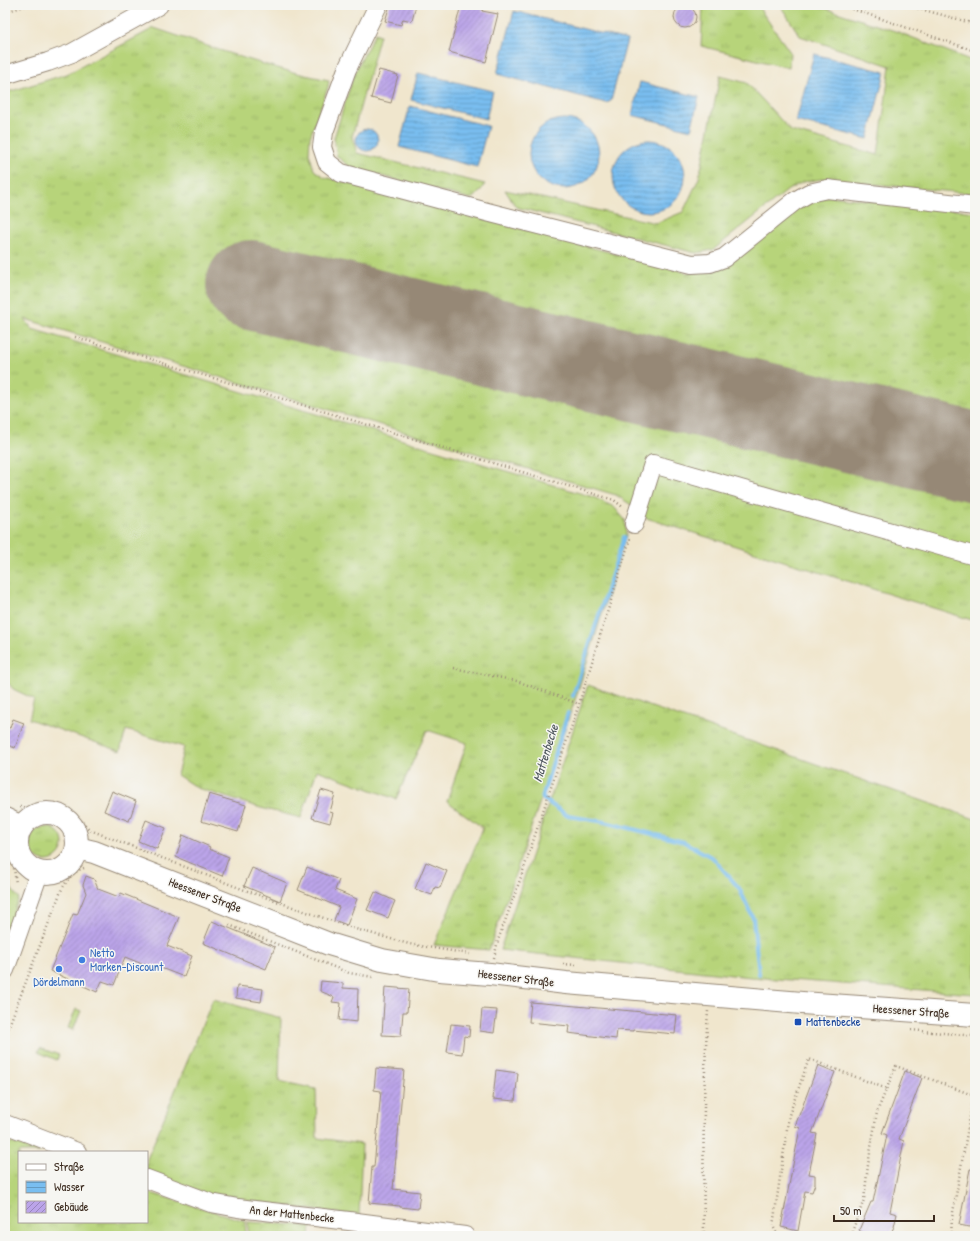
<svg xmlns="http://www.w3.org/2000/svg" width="980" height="1241" viewBox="0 0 980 1241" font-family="'Patrick Hand',sans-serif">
  <defs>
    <pattern id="grass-tufts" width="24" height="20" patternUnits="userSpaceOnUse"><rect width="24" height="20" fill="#b7d47a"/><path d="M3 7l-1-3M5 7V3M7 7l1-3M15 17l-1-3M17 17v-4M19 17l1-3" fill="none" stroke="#9eb669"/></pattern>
    <pattern id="park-crowns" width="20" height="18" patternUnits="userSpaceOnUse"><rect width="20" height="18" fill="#b7d47a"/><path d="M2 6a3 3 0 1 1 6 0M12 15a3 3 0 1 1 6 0" fill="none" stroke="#9eb669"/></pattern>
    <pattern id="water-rules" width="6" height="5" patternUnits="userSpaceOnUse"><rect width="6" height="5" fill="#79bef0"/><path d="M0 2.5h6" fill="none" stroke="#649bc2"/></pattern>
    <pattern id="building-hatch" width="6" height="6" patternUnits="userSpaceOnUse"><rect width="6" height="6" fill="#bba4e9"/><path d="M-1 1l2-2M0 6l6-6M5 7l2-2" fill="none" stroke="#9986bc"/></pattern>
  </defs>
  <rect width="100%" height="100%" fill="#f6f6f2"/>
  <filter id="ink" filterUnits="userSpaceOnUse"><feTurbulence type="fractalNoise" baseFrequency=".025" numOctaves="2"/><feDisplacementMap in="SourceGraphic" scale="8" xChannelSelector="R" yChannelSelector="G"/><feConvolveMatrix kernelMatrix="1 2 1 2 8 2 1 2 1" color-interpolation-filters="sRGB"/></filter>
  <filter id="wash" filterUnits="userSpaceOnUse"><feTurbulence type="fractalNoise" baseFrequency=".012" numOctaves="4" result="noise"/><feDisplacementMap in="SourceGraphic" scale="16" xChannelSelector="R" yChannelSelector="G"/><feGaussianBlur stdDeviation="0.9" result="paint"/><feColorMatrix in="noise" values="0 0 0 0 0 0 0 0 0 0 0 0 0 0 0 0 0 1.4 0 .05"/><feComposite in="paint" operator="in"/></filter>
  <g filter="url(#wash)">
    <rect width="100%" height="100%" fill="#f0e6cd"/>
    <g fill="url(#grass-tufts)" stroke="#797f4c">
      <polygon points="701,5 757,5 790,52 789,68 701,46 703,6"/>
      <polygon points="780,5 815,5 898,32 975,62 975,194 822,179 803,182 788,190 713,250 696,253 516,207 505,190 656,223 683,212 699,178 720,76 747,83 791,131 878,155 890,66 800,36"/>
      <path d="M 154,28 C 212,47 269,69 329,80 L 328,87 L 310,137 L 309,153 L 314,170 L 324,177 L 688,273 L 716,270 L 802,204 L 828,196 L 975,212 L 975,621 L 643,517 L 633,506 L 616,495 L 25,319 L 32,329 L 593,497 L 614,507 L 625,520 L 626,536 L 577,694 L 489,950 L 434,945 L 483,828 L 447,801 L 467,743 L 427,730 L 396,799 L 317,770 L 301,818 L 261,808 L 197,788 L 177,775 L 184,747 L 126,730 L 120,751 L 29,719 L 34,699 L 13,689 L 5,679 L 5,93 L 67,74 Z"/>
      <polygon points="375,33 380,35 352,137 357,153 485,184 479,193 471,199 351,168 337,156 334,138 354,74"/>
      <polygon points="588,685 975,819 975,994 751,977 500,950"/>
      <circle cx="46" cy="844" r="17"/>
      <polygon points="5,866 12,890 19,898 5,937"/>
      <polygon points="213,999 281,1018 279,1081 316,1089 317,1138 362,1144 359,1216 212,1196 147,1170 147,1159"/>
      <polygon points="76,1009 81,1011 73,1030 68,1028"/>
      <polygon points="40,1048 59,1055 57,1060 38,1052"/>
      <polygon points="5,1141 41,1152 19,1152 19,1222 147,1222 147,1192 246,1221 245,1236 5,1236"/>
    </g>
    <polygon fill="url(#park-crowns)" stroke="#797f4c" points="248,1222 311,1226 310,1236 248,1236"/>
    <g fill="url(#water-rules)" stroke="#5a7487">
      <polygon points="514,11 627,40 611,101 606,103 497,74"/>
      <polygon points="814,54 885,72 868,139 796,121"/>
      <polygon points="418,73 493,91 486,119 411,100"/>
      <polygon points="640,82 699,97 691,130 632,115"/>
      <polygon points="410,106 488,126 477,167 399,147"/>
      <circle cx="564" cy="154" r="35"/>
      <circle cx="367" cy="140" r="11"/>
      <circle cx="649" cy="176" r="36"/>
    </g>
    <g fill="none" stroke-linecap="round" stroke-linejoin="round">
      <g stroke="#79bef0" stroke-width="4">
        <polyline points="573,696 624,537"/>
        <polyline points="568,713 542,798 568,816 605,822 684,842 713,858 739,888 753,918 759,974"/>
      </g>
      <polyline stroke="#968876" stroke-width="90" points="251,285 975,457"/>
    </g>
    <g id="blocks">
      <g fill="url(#building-hatch)">
        <polygon points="390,5 416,5 412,21 403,19 401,25 385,21"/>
        <polygon points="461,5 484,5 482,11 498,14 486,62 449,52"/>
        <circle cx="685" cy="17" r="11"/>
        <polygon points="379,70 398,75 391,103 371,98"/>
        <polygon points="13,719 24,723 15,748 5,744 5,726 10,728"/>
        <polygon points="321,790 335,794 330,812 333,813 330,823 312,818"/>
        <polygon points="112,791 136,801 129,821 104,811"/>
        <polygon points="209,794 246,805 238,832 201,821"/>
        <polygon points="146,820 166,828 157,849 138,841"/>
        <polygon points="183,835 210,847 209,849 229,857 222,876 176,857"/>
        <polygon points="426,862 447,871 440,888 435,887 432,895 415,889"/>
        <polygon points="307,867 339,880 335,890 357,899 347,925 334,920 339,907 298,890"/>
        <polygon points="252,868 287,883 280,901 244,886"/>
        <polygon points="86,876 94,879 98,889 119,897 121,893 179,917 167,946 192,956 184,977 153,965 152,968 125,957 114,985 102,981 97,992 50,971 73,914 77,915 86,893 83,885"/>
        <polygon points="375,892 395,901 388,918 367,910"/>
        <polygon points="212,921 275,947 266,969 203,943"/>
        <polygon points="321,981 343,983 343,988 358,989 357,1022 339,1020 341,1003 332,1002 334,997 320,991"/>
        <polygon points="237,986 263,989 261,1002 236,998"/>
        <polygon points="385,987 409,989 407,1012 403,1012 401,1036 382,1035"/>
        <polygon points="531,1002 677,1015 675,1034 633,1030 633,1031 617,1030 616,1039 568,1033 569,1026 529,1022"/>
        <polygon points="482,1009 497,1010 494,1033 480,1031"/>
        <polygon points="451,1024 470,1026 469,1037 464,1036 462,1054 447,1052"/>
        <polygon points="818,1065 835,1072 812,1133 817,1134 809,1174 815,1175 815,1184 812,1192 805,1191 798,1231 781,1227 800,1128 795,1126"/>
        <polygon points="376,1068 404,1070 393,1189 420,1192 418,1209 400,1207 400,1206 369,1203 372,1167 374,1167 381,1091 374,1090"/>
        <polygon points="496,1070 518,1073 515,1101 493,1099"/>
        <polygon points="905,1071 922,1078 899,1139 904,1141 890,1212 897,1214 894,1227 889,1236 867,1236 859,1230 871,1202 873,1202 887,1135 882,1133"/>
        <polygon points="970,1169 975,1170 975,1228 959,1225"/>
      </g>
    </g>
  </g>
  <g filter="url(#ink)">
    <use href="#blocks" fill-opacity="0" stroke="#968876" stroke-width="1"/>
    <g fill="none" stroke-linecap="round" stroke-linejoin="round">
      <defs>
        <g id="minor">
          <polyline points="378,5 347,69 324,132 322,147 327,162 341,173 487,212 692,264 710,263 724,258 795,201 809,193 827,189 975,206"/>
          <polyline points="5,75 48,62 72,53 159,5"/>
          <polyline points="634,524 653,464 975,556"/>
          <polyline points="5,970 39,873"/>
          <polyline points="5,1124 77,1152"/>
          <polyline points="147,1179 211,1203 238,1208 349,1221 465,1236"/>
        </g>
        <g id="major">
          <circle cx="47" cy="843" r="30"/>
          <polyline points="5,819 21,827"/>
          <polyline points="77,848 94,852 329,944 382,960 439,970 490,974 566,983 802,1003 975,1015"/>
        </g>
      </defs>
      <use href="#minor" stroke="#968876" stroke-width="20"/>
      <use href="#major" stroke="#968876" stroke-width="24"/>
      <g stroke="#968876" stroke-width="2.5" stroke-dasharray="1 3" stroke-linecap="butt">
        <polyline points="841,5 975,51"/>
        <polyline points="906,5 975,24"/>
        <polyline points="5,12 28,5"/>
        <polyline points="75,337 247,388 614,500 624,508"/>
        <polyline points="453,668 517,681 579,704"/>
        <path d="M 20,807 C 23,807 27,808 30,808 C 36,807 42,804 48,804 C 66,803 79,818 90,830 L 242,889 L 352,928 L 409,944 L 470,954"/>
        <polyline points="5,846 14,868 16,884"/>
        <polyline points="229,925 349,973 373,977"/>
        <polyline points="494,958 498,940 520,880 579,704 630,539"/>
        <polyline points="563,964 576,965"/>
        <polyline points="911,1030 975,1036"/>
        <path d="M 5,1036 L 61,891 C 67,880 72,872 84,868"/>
        <path d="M 704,1236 C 703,1161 703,1086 708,1011"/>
        <polyline points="778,1236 773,1226 789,1115 809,1059 887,1089"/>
        <polyline points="853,1236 853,1229 864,1200 868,1165 877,1112 896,1066 975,1096"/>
        <polyline points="951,1236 952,1218 973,1099 975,1096"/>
      </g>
      <use href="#minor" stroke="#fff" stroke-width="18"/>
      <use href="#major" stroke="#fff" stroke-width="22"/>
    </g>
  </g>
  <g fill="#3f7fe0" stroke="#f6f6f2" stroke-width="1.5">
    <circle cx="82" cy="960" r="4"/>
    <circle cx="59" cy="969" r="4"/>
  </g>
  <rect fill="#1a4fb4" stroke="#f6f6f2" stroke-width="1.5" x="794" y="1018" width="8" height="8" rx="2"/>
  <g text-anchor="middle" stroke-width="3" stroke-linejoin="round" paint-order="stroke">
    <g font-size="12" fill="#3b2a1e" stroke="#f6f6f2">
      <text transform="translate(205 895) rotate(21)" y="4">Heessener Straße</text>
      <text transform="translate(516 978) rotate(7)" y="4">Heessener Straße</text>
      <text transform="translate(911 1011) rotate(4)" y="4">Heessener Straße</text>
      <text transform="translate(292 1214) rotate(6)" y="4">An der Mattenbecke</text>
    </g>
    <g font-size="12" fill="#366cbe" stroke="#f6f6f2" text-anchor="start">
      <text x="90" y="957">Netto<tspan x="90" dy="14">Marken-Discount</tspan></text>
      <text x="59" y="986" text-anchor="middle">Dördelmann</text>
    </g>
    <g font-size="12" fill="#164399" stroke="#f6f6f2" text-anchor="start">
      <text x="806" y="1026">Mattenbecke</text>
    </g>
    <g font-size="13" font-style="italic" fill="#4e565d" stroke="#f6f6f2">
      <text transform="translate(545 753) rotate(-73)" y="5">Mattenbecke</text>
    </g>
  </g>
  <rect width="980" height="1241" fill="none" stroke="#f6f6f2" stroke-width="20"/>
  <rect x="18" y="1151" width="130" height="72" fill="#f6f6f2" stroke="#aba49d"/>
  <rect x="26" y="1164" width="20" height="6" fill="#ffffff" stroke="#aba49d"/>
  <text x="54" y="1171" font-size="12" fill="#3b2a1e">Straße</text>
  <rect x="26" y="1181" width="20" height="12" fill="url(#water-rules)" stroke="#aba49d"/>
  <text x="54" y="1191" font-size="12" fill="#3b2a1e">Wasser</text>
  <rect x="26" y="1201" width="20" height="12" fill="url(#building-hatch)" stroke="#aba49d"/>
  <text x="54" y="1211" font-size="12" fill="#3b2a1e">Gebäude</text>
  <path d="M834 1215v6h100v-6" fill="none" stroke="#3b2a1e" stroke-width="2"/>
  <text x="840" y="1215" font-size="12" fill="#3b2a1e" stroke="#f6f6f2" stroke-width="3" paint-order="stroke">50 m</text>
</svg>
